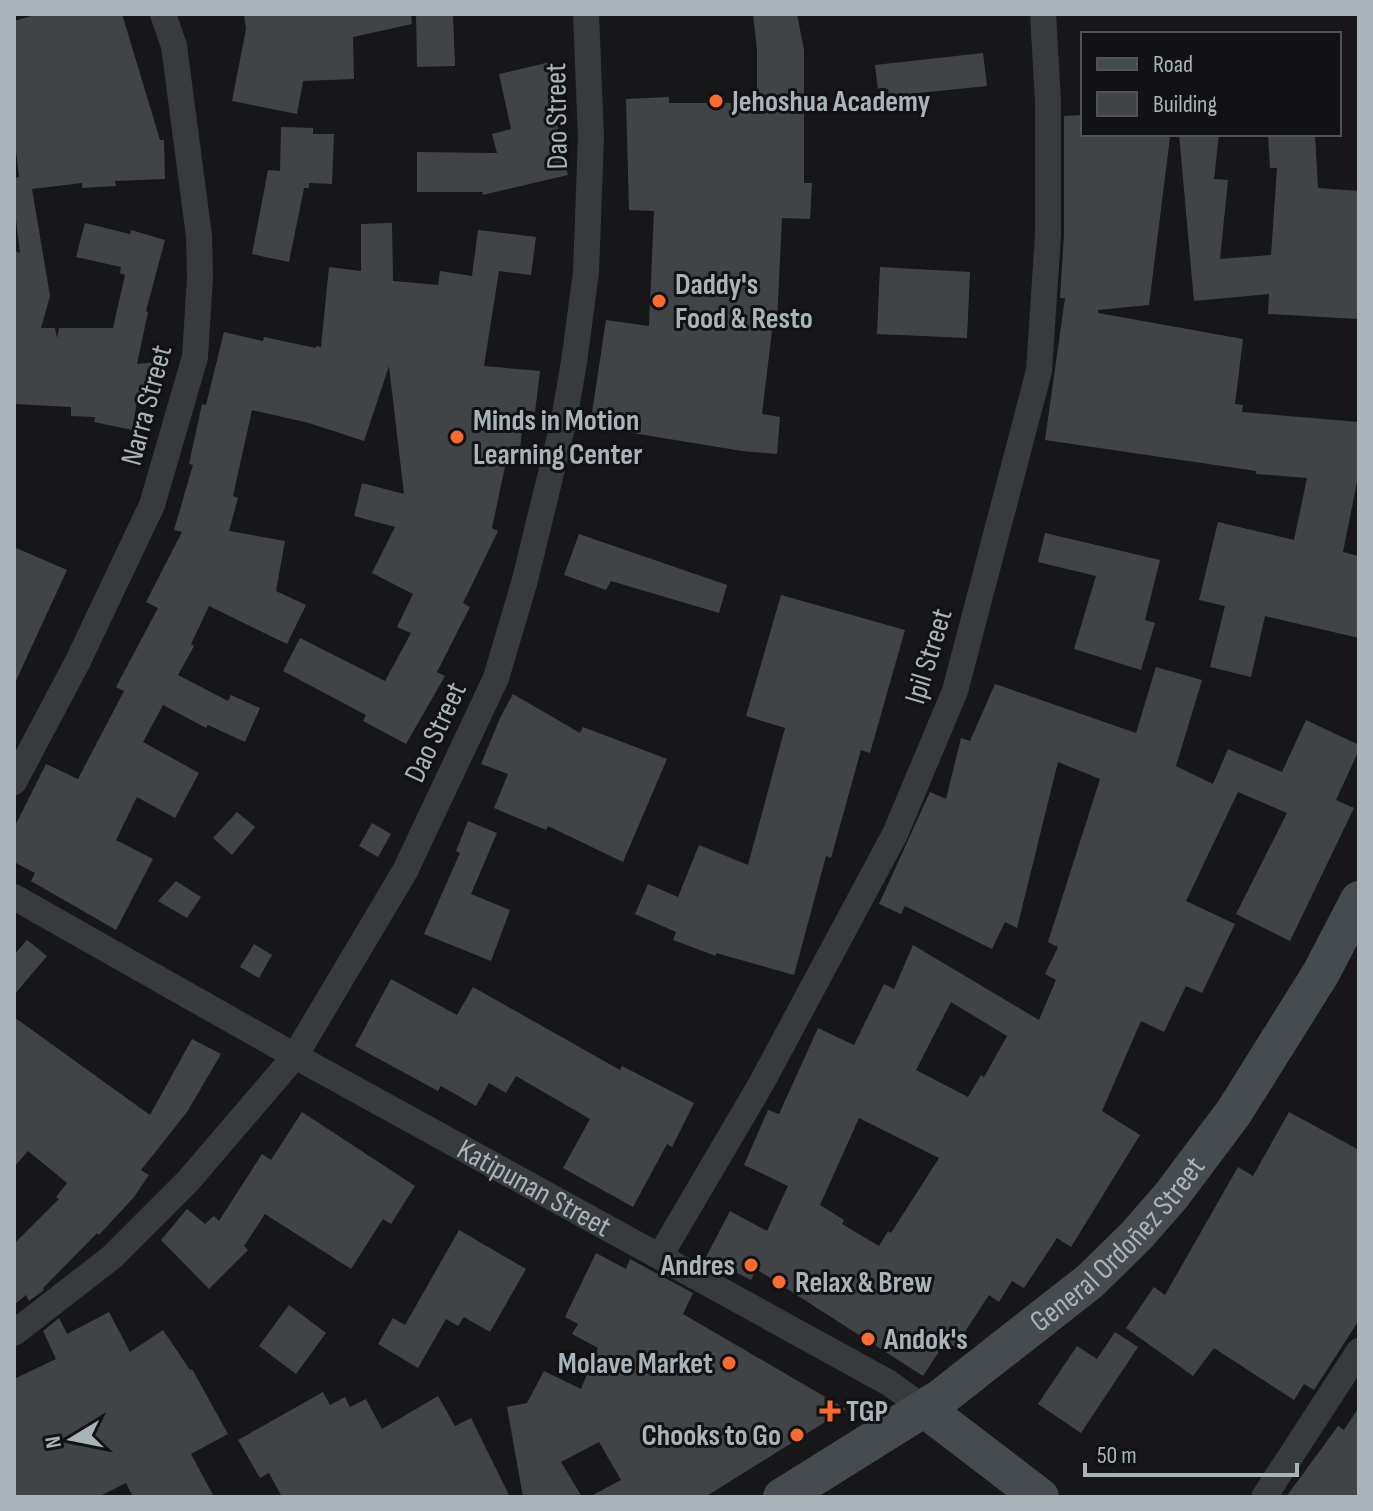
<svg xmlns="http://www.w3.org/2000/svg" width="1373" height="1511" viewBox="0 0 1373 1511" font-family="'Sofia Sans Condensed',sans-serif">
  <rect width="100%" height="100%" fill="#171719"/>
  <g fill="#414446" fill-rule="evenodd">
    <polygon points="38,14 122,14 160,140 164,140 165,179 115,181 116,186 82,188 82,183 32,189 50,296 41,328 55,328 57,338 59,328 113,328 125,275 120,273 121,267 76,257 85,223 130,234 131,230 165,240 146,311 148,312 137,364 158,362 149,399 138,397 132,430 94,422 95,417 71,416 71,407 14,404 14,251 20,253 14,203 14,178 19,177 14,134 14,21"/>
    <polygon points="244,14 411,14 412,24 353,37 354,79 303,81 297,114 232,101 246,29"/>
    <polygon points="416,14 453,14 455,66 417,67"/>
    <polygon points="753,14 797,14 804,50 804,183 812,183 810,219 782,218 777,322 773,322 762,414 780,417 777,454 742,451 590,426 606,320 649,326 654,211 629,210 626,99 669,97 669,103 757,103 757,50"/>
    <polygon points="983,53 987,86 889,96 888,89 878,90 875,65"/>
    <polygon points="550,62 557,94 551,96 568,175 482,195 483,192 417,192 417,152 497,153 492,134 511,129 499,74"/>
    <polygon points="1083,115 1083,134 1135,134 1170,137 1149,305 1098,310 1098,313 1243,339 1235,404 1243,405 1242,412 1359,422 1359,472 1343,552 1359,556 1359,638 1265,616 1251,677 1210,667 1225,606 1199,600 1218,522 1294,540 1307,478 1256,474 1256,471 1045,440 1065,298 1060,298 1064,235 1064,116"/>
    <polygon points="281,127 313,128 313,134 334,134 332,184 309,183 309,188 304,188 289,262 252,254 268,170 280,171"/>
    <polygon points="1179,134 1219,134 1214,179 1228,180 1220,259 1271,255 1277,168 1270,168 1268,134 1315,134 1318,188 1359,191 1359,319 1268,314 1269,294 1194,301"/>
    <polygon points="392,223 393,281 438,285 440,271 472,276 478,230 536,237 531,275 499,271 484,366 540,371 535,412 524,410 519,458 507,457 492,528 498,531 463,603 470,607 437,672 445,676 406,744 363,721 366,715 283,671 300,638 385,681 411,633 397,627 413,594 372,573 395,527 354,516 362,483 404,494 389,366 364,441 309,423 252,410 233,496 238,498 229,531 285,541 276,591 306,605 287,644 209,606 191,644 194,646 178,675 228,701 231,695 260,708 245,742 208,725 206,728 163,705 143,742 199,773 175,818 137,797 116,840 153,859 116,930 31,881 35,873 14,862 14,828 46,764 78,779 124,691 116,687 158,608 146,602 182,532 174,530 193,465 189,464 202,404 206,405 224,332 263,341 264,337 316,348 316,346 321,347 329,267 361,271 361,224"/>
    <polygon points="880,267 970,272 967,338 877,334"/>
    <polygon points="1045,533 1160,560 1145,620 1155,623 1141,670 1074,649 1096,576 1038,562"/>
    <polygon points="579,534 727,585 719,613 611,581 606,590 564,575"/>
    <polygon points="14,547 67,570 14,685"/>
    <polygon points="781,595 905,630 870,753 861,750 831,858 826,856 794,975 716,953 716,956 673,940 676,932 635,914 648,884 678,897 699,845 748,865 785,728 746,716"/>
    <path d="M 1156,667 L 1202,680 L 1176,766 L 1213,784 L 1228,749 L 1282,772 L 1306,720 L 1359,745 L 1359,750 L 1336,800 L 1354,808 L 1290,941 L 1236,914 L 1287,813 L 1238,792 L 1186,901 L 1235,924 L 1202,993 L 1186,986 L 1164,1032 L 1141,1021 L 1102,1111 L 1140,1135 L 1071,1247 L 1057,1238 L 1024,1288 L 1012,1281 L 999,1302 L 989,1295 L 955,1347 L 946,1341 L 923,1376 L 756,1269 L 751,1280 L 706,1257 L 730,1211 L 767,1231 L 788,1186 L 744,1165 L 768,1110 L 779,1114 L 818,1028 L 854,1045 L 884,984 L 894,989 L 913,945 L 1039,1020 L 1056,980 L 1045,974 L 1058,947 L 1048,942 L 1100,779 L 1058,762 L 1017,928 L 1005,922 L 992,949 L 905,906 L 901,914 L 879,904 L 930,792 L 946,799 L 961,738 L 970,741 L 995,684 L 1136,733 ZM 951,1002 L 1007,1036 L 984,1077 L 981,1075 L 968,1097 L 916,1070 ZM 859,1118 L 939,1158 L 891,1233 L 888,1231 L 879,1246 L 842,1224 L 844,1220 L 820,1205 Z"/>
    <polygon points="513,694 580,733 583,727 667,759 623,862 548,826 546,830 494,808 508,774 481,764 500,718"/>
    <polygon points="237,812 255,827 232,855 213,838"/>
    <polygon points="468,821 497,833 471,894 510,910 491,961 424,934 460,853 456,851"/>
    <polygon points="372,823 391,834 378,857 359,846"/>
    <polygon points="176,881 201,897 187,918 158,901"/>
    <polygon points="27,940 47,956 14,995 14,955"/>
    <polygon points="254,944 272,955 259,978 240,967"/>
    <polygon points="391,979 457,1015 473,987 620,1070 622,1066 694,1103 672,1147 667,1144 633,1207 563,1168 590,1119 516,1076 506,1093 489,1083 476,1106 441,1086 438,1091 355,1046"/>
    <polygon points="14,1017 150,1115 192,1039 221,1054 187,1112 141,1170 149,1175 134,1197 99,1235 97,1233 43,1288 44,1290 29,1301 26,1295 14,1305 14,1244 59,1199 56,1197 67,1183 28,1151 14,1167"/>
    <polygon points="302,1112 415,1186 391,1224 383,1219 351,1269 265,1214 244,1246 248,1250 209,1289 161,1240 187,1209 205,1224 214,1216 219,1221 262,1154 271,1160"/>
    <polygon points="1289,1112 1359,1150 1359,1320 1314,1390 1304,1384 1294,1400 1214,1348 1193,1376 1126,1328 1154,1287 1165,1295 1238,1167 1253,1176"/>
    <polygon points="459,1230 526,1269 490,1332 464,1317 458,1326 446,1319 418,1368 378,1344 393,1318 405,1325"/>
    <polygon points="596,1253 626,1269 630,1259 693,1293 683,1314 846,1409 705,1497 589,1497 621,1480 599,1442 561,1462 582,1497 523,1497 507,1407 527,1403 544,1371 581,1389 598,1348 572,1334 578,1324 565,1317"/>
    <polygon points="289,1305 326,1333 296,1374 259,1346"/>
    <polygon points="109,1312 130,1352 163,1330 190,1370 192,1369 228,1434 191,1454 214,1497 133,1497 126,1483 98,1497 14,1497 14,1379 56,1359 43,1331 59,1318 67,1334"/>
    <polygon points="1115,1332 1138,1347 1081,1433 1038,1404 1077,1346 1097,1359"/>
    <polygon points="323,1392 330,1405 345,1397 350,1407 366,1399 382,1429 438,1396 455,1426 471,1418 510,1497 282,1497 269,1473 260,1478 238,1440"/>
    <polygon points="1359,1407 1359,1497 1286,1497 1338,1426 1344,1430"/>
  </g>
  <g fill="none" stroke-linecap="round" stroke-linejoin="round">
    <g stroke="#373b3e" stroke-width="26">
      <polyline points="14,782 77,663 152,505 195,357 200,278 199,236 174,46 163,14"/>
      <path id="s1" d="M 14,897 L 295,1056 L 889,1383 L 925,1409"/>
      <polyline points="660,1256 761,1084 895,834 955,691 1039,371 1048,235 1048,101 1043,14"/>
      <polyline points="14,1333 112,1257 188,1181 295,1056 405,871 496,678 525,580 564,420 574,362 586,272 591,137 586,14"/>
      <polyline points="1264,1497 1359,1351"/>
    </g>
    <g stroke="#454b4e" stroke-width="38">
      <polyline points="925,1409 1040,1497"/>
      <path id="s2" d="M 782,1497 L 942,1397 L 1090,1281 L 1136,1236 L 1171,1196 L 1234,1112 L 1321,973 L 1359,900"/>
    </g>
  </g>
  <g fill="#fb6b2d" stroke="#121214" stroke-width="3">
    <circle cx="716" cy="101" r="8"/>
    <circle cx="659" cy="301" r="8"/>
    <circle cx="457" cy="437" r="8"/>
    <circle cx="751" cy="1265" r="8"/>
    <circle cx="779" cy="1282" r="8"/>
    <circle cx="868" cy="1339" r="8"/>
    <circle cx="729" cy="1363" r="8"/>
    <path d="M826 1399h8v8h8v8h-8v8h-8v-8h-8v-8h8z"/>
    <circle cx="797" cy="1435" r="8"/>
  </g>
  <g text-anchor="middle" stroke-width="6" stroke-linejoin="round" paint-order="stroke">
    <g font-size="30" font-weight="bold" fill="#a8b4b9" stroke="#121214" text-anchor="start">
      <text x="732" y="111">Jehoshua Academy</text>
      <text x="675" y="294">Daddy's<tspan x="675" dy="34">Food &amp; Resto</tspan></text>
      <text x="473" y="430">Minds in Motion<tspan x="473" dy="34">Learning Center</tspan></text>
      <text x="735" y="1275" text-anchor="end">Andres</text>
      <text x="795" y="1292">Relax &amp; Brew</text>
      <text x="884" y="1349">Andok's</text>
      <text x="713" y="1373" text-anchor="end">Molave Market</text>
      <text x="846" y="1421">TGP</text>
      <text x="781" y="1445" text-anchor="end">Chooks to Go</text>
    </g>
    <g font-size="30" fill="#a8b4b9" stroke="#121214">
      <text transform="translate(556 116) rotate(-91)" y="10">Dao Street</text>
      <text transform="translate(146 405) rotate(-75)" y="10">Narra Street</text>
      <text transform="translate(928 656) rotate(-73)" y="10">Ipil Street</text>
      <text transform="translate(435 732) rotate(-65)" y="10">Dao Street</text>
      <text dy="10" stroke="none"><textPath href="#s1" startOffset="596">Katipunan Street</textPath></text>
      <text dy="10" stroke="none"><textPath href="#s2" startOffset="422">General Ordoñez Street</textPath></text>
    </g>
  </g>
  <rect width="1373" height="1511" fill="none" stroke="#a8b4b9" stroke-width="32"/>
  <rect x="1081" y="32" width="260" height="104" fill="#121214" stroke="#4e5356" stroke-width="2"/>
  <rect x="1097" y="58" width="40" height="12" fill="#454b4e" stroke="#4e5356" stroke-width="2"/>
  <text x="1153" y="72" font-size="24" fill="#a8b4b9">Road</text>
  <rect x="1097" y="92" width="40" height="24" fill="#414446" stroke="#4e5356" stroke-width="2"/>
  <text x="1153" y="112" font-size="24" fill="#a8b4b9">Building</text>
  <g transform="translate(72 1439) rotate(260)" stroke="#121214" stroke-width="6" paint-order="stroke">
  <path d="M0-6L14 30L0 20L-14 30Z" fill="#a8b4b9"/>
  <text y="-12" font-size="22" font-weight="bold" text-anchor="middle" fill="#a8b4b9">N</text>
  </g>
  <path d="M1085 1463v12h212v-12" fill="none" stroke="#a8b4b9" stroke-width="4"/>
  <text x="1097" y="1463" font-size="24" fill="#a8b4b9" stroke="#121214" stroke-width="6" paint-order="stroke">50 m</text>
</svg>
